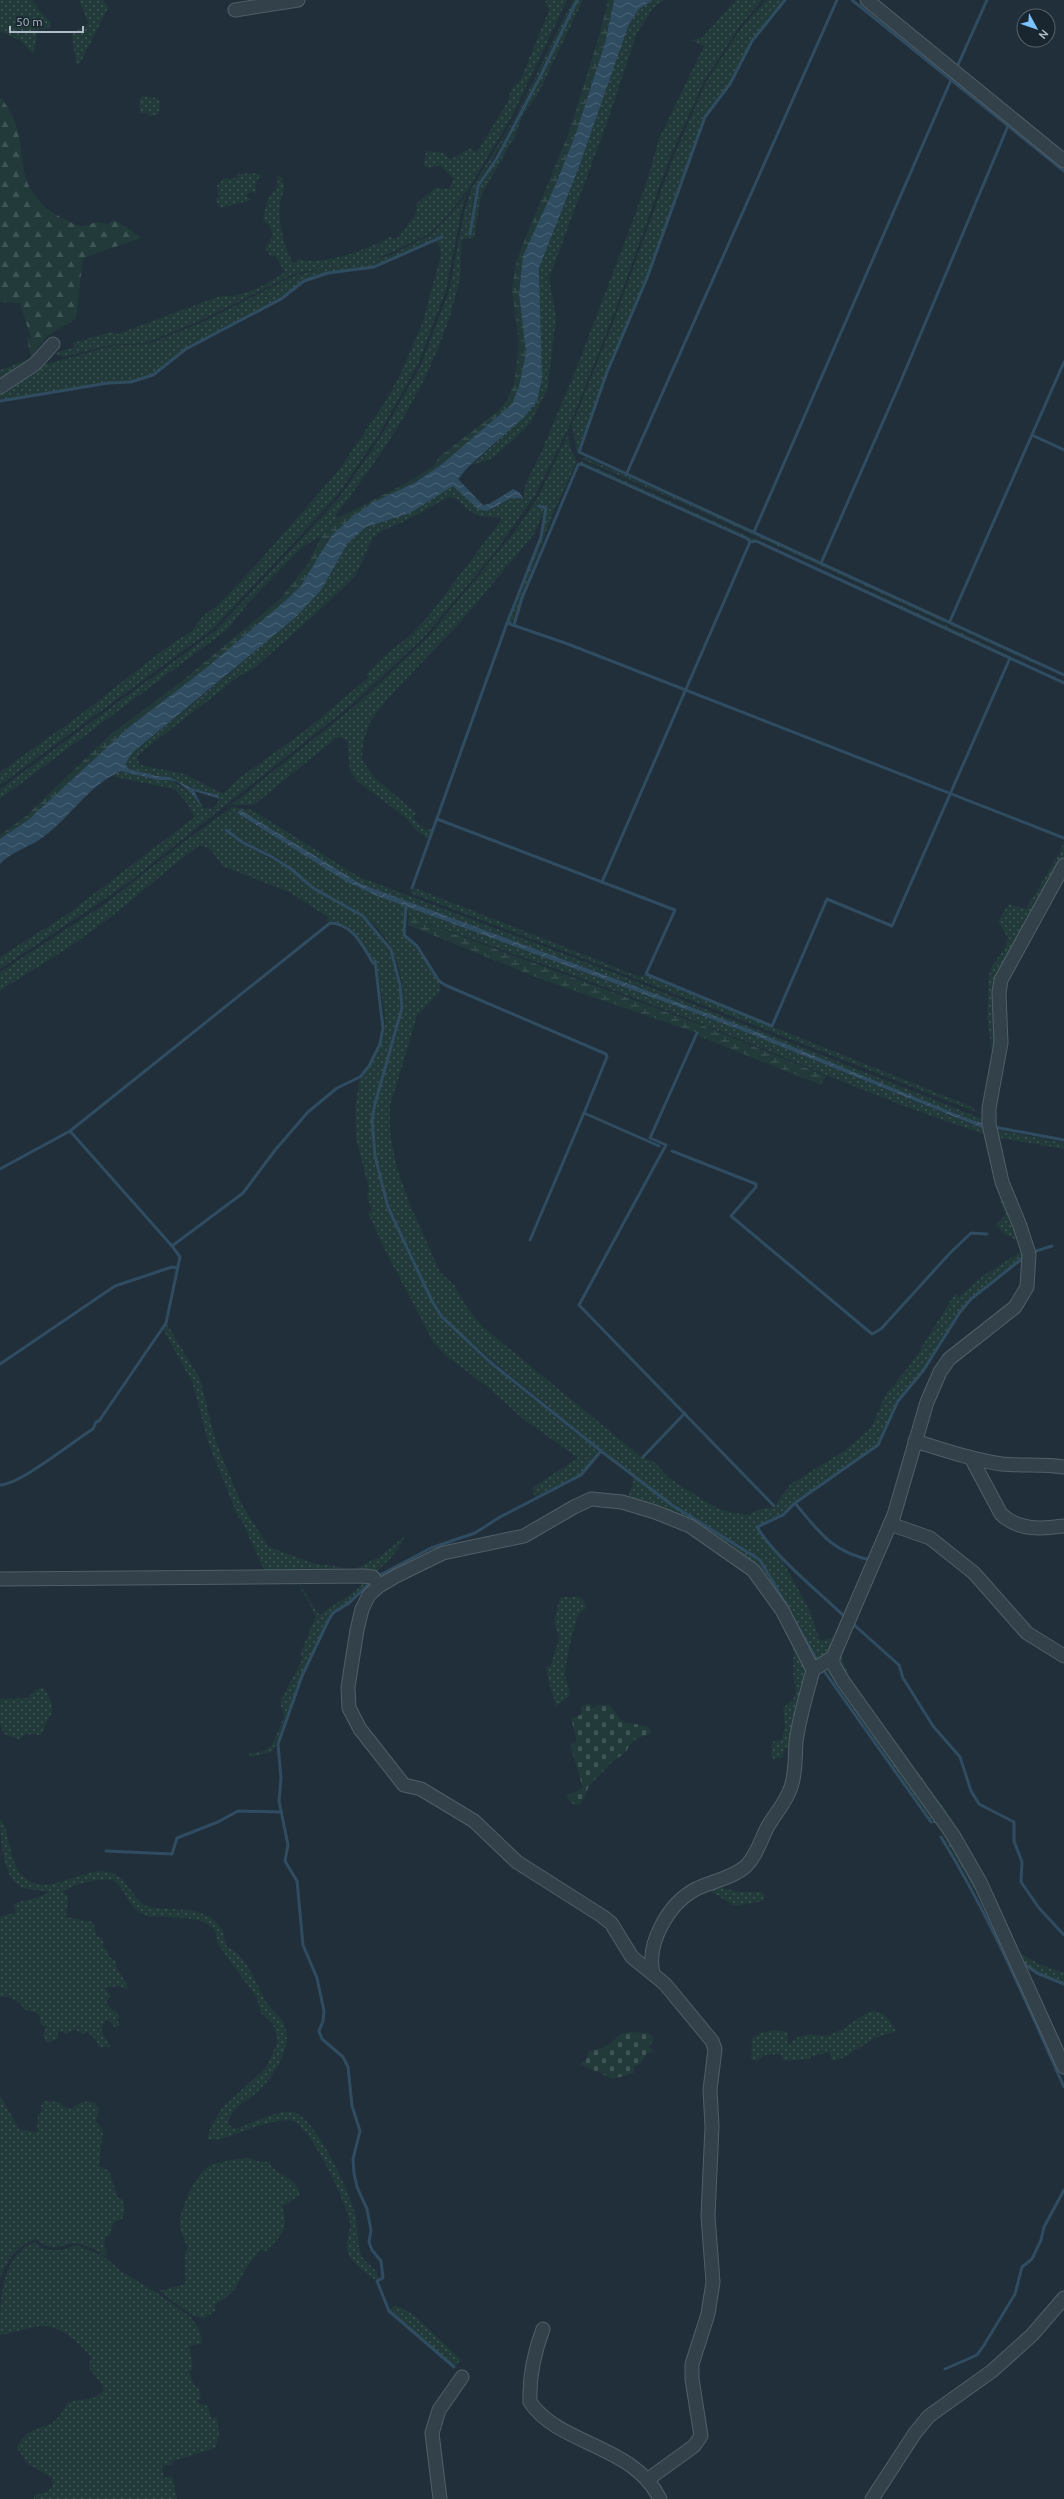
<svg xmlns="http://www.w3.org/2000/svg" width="1064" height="2499" viewBox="0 0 1064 2499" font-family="Ubuntu,sans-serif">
  <defs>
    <pattern id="grass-dots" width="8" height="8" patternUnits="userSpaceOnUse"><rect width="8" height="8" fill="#223b3a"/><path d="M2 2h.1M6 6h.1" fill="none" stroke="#405555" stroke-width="1.8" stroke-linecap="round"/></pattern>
    <pattern id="forest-firs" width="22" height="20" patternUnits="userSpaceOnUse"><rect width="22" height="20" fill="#223b3a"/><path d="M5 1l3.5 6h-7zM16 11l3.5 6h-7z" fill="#405555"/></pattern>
    <pattern id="wetland-marsh" width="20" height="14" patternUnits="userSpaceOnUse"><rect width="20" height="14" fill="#223b3a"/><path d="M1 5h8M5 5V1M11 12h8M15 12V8" fill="none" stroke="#405555"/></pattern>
    <pattern id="cemetery-stones" width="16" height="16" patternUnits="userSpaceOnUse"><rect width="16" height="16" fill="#223b3a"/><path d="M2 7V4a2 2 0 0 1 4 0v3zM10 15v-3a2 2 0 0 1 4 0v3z" fill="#405555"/></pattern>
    <pattern id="water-waves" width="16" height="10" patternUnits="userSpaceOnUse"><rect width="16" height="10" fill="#304c61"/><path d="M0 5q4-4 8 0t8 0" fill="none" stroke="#4b6476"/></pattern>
  </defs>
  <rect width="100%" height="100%" fill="#202f3a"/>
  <g fill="url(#grass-dots)" fill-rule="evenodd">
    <polygon points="0,0 33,0 32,3 36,3 37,8 51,23 49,28 35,30 37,35 33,54 21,41 0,31"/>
    <polygon points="79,0 103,0 108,8 80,63 76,65 72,34 88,23"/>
    <path d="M 545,0 L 567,0 L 512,116 L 469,188 L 442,222 L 429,234 L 388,254 L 370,260 L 294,274 L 202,320 L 146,343 L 111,345 L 63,357 L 55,353 L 75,347 L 73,343 L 111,332 L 118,334 L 220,296 C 243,298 266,285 285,272 L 275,255 L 271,257 L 265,248 L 273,235 L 270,226 L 263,220 C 264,213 266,203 269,198 C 276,187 280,189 276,175 L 281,177 C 286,187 282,194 280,204 C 277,220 285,249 293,264 L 299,259 C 322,267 368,249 390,237 L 394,239 L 399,237 L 417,212 L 416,204 L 435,188 L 449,189 L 454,179 L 440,165 L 429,168 L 424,166 L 426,151 L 444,153 L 450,160 L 470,148 L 477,152 L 507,103 L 512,88 L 521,79 L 549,10 Z"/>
    <path d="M 573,0 L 576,0 C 545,63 514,125 477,185 C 474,191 468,231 471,234 L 479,187 L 497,159 L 542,76 L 578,0 L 583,0 L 537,96 L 523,114 L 515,136 L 481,195 L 474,238 L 462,239 C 460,252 462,265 460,278 C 440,370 391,443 335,516 L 338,518 L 322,535 L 302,547 L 248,603 L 228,629 L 0,799 L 0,789 L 215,631 L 338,499 L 380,438 L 421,365 L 449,291 L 465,209 L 471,189 L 515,118 Z"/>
    <polygon points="653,0 664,0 653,8 636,35 607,123 549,278 556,318 547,390 530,423 521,433 491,459 469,466 491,448 537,401 542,378 539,268 579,167 629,24 639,9"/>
    <path d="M 736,0 L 762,0 L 740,26 L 704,81 L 670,157 L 614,314 L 569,427 L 535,495 L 493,555 L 425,636 L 355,702 L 124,886 L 0,969 L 0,957 L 66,915 L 195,817 L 187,803 L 174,789 L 111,776 L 121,771 L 158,780 L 170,780 L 191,793 L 203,808 L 213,809 L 220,799 L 217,795 L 191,788 L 169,777 L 156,776 L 129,769 L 125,765 L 132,753 L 226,676 L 321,590 L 348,543 L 366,527 L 453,486 L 478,509 L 511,498 L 523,498 L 526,483 L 540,455 L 575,372 L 629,231 L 648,178 L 659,139 L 704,46 L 691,40 L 702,38 ZM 449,497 C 458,497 466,510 475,514 C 484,519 493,515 502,519 L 431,613 L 412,634 L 382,658 L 367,674 L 368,678 L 306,730 L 238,779 L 223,794 L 184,774 L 140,765 L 137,758 L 139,754 L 242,674 L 252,670 L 322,608 L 355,576 L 373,538 L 384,530 L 405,521 Z"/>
    <polygon points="766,0 783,0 751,40 729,83 704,117 646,278 606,372 577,452 572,425 616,315 673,158 706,82 742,27"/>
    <polygon points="142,96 157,98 160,101 159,114 150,116 146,113 140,113 139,100"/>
    <polygon points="253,173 262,175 255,182 256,193 250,192 246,196 251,200 220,208 216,200 219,197 217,186 223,179 236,178 238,174"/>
    <polygon points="467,194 462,208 446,290 418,364 378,436 336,497 213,629 0,785 0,772 76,718 167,647 192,631 203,616 219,604 257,564 339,470 385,402 401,373 422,324 441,256 440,247 434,240 442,237 374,266 328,273 304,280 281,299 186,348 153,375 131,381 108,382 0,400 0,390 36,367 111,346 147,344 203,322 295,275 389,256 430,235 443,223"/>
    <polygon points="41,355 0,385 0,370"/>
    <polygon points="568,434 570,448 577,461 551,518 512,623 509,622 542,536 547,507 541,505 539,507 545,509 534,534 462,620 388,698 370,722 363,743 362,760 374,777 416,813 412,818 426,830 432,829 428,839 417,831 405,817 357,781 350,770 347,741 341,737 336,738 256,803 251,805 231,805 357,704 427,638 516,530 538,497"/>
    <polygon points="584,457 950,622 1064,677 690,506 582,459"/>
    <polygon points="581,461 962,633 1064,682 755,540 750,540 683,508 580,463"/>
    <path d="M 232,807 L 252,810 L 359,877 L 617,974 L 985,1120 L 1027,1253 L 970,1298 L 959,1311 L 922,1370 L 897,1400 L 877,1445 L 794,1502 L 782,1514 L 756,1527 L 778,1553 L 810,1611 L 820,1641 L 832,1638 L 837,1632 L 831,1654 L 819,1661 L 761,1559 L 673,1504 L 602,1450 L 459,1333 C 454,1327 447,1322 443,1315 C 429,1297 421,1275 412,1254 C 393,1213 368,1166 373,1118 C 380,1059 422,1012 392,950 C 375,913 345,907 314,887 C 299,878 288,864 272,855 C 256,847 241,841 227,829 L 223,830 L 241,843 L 289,869 L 312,889 L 363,917 L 389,951 L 398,981 L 401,1006 L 371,1119 L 375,1159 L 387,1207 L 432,1302 L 442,1318 L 490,1364 L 599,1452 L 581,1474 L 535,1497 L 532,1488 L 578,1458 L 522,1418 L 490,1389 L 445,1355 L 434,1343 L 387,1254 L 368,1213 L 372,1210 L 367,1198 L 369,1189 L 356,1138 L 355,1107 L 360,1079 L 376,1056 L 384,1035 L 385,1016 L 376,960 L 372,960 C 362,943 350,919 326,921 L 328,917 L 289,892 L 223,866 L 210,849 L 200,845 C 160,874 125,908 85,936 C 57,956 28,972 0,991 L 0,972 L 105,904 L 181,844 ZM 240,810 L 361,884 L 684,1004 L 966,1118 L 982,1123 L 981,1127 L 975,1126 L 733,1027 L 407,907 L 409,917 C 507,951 605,986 702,1024 C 796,1061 888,1103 984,1134 L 1002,1208 L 1006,1214 L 996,1225 L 1004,1234 L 1020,1241 L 1023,1250 L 983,1276 L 959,1297 L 955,1294 L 911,1364 L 886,1394 L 871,1428 L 844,1451 L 791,1484 L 777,1502 L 776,1508 L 765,1508 L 746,1515 L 725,1511 L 711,1505 L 669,1478 L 654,1462 L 641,1457 L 483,1327 L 468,1309 L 454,1285 L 440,1272 L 411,1207 L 397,1169 L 390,1133 L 390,1106 L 417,1016 L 441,990 L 439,983 L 416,946 L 403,935 L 406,906 L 360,889 L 237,814 Z"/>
    <polygon points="1064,841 1064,860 999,978 996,998 999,1044 986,1114 984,1115 619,972 410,893 415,888 640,977 644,975 972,1107 975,1111 983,1114 995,1052 992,1051 987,1016 989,976 992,966 1005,948 1008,938 998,921 1009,904 1026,909 1059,854"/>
    <polygon points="993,1129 1064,1143 1064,1149 994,1137"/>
    <path d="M 167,1324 L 200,1379 L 215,1439 L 226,1467 L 242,1505 L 269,1547 L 315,1564 L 335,1566 L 351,1571 L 381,1556 L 405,1536 C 398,1553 386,1563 373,1574 L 266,1574 L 241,1519 L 239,1519 L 208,1442 L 193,1384 L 163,1329 Z"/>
    <polygon points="633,1477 673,1506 760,1561 817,1663 815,1664 751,1565 627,1500 633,1484"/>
    <polygon points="296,1579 319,1615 355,1591 366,1580 370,1581 349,1602 332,1613 327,1620 301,1676 274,1749 270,1752 250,1757 249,1754 264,1751 272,1745 284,1717 280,1702 302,1660 301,1652 316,1616"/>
    <path d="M 560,1597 L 579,1597 L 584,1601 L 586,1608 C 584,1611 579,1613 578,1616 C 574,1623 565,1666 565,1673 C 565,1683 571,1688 569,1697 L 556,1706 C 553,1692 547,1681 546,1667 L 551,1665 L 559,1638 L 554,1622 Z"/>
    <polygon points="789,1636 811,1670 794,1748 785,1748 783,1757 773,1759 771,1754 772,1742 782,1739 785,1726 783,1708 793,1700 796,1692 793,1672 794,1652"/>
    <polygon points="840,1652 848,1674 867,1702 952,1819 996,1899 1018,1952 1039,1964 1064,1973 1064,1983 1037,1972 1018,1958 992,1901 839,1666"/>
    <polygon points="828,1666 937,1822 934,1824 824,1667"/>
    <path d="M 44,1687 L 52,1704 L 52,1714 C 45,1720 46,1728 41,1735 L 25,1734 L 19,1739 L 4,1734 L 0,1724 L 0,1699 L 27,1698 L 37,1689 Z"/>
    <path d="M 0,1818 C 12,1835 7,1860 23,1876 C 48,1900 81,1866 108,1872 C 128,1877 130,1896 146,1906 C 170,1912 203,1904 220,1926 C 225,1933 224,1941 227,1947 C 246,1955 255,1981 264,1998 C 269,2009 279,2014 284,2024 C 294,2046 273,2078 257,2092 C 246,2102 230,2108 228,2124 L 234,2129 C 250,2125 277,2109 293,2112 C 315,2117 348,2188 354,2210 C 359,2225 356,2241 361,2255 C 365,2265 378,2266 378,2279 L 375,2280 C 364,2270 352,2265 347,2250 C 345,2241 351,2231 350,2223 C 349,2206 309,2125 293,2121 C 277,2116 235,2135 217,2140 L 207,2139 L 211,2126 L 223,2107 L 266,2068 L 278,2041 L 273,2024 L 261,2013 L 257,1998 L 217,1943 C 219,1909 164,1921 145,1915 C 128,1910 126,1887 112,1880 C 93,1879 79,1883 62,1892 L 68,1896 L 66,1917 L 93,1922 L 97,1937 L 101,1937 L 104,1942 L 102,1947 L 107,1950 L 109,1957 L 116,1961 L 116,1967 L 128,1986 L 126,1989 L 118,1986 L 105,1988 L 111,1996 L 106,2002 L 111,2009 L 117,2013 L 119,2017 L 117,2020 L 120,2025 L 115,2028 L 109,2020 L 104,2022 C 98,2033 106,2037 110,2047 L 99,2047 L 96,2040 L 88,2032 L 83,2034 L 74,2029 L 66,2034 L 62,2031 L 58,2032 L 58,2038 L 47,2043 L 43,2036 L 46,2027 L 41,2025 L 39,2014 L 24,2009 L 19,2002 L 9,1997 L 0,1997 L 0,1916 L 16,1913 L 13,1904 C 26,1898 37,1901 49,1892 C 40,1890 30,1890 21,1887 C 3,1879 0,1835 0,1818 Z"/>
    <polygon points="941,1832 944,1832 950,1838 1008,1949 1004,1951 984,1906"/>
    <polygon points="711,1886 740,1892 761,1892 765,1895 763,1901 735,1906 705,1888"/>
    <path d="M 871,2011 C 886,2012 889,2019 896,2031 L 875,2038 L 843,2058 L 832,2061 L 830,2052 L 812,2056 L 809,2059 L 784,2061 L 780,2054 L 764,2055 L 758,2061 L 751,2059 L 752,2038 C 763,2030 774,2029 787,2032 L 789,2045 C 805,2026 818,2041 835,2033 C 848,2027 858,2017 871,2011 Z"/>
    <path d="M 0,2096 L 20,2130 L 37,2132 L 38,2115 L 42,2111 L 41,2105 L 45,2101 L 60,2102 L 63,2107 L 71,2109 C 80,2103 84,2099 95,2103 L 99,2109 L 96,2121 L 103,2130 L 99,2166 L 109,2171 L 118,2198 L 122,2199 L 125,2209 L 122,2219 L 114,2222 L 109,2235 L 105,2238 L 104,2243 L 107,2257 C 102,2252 80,2242 73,2243 C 58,2247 48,2251 36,2239 C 16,2246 7,2260 0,2279 Z"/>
    <path d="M 251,2158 L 255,2161 L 269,2162 C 276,2177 297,2176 300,2195 L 282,2207 C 290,2228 281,2236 266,2251 L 260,2250 L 246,2268 L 235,2289 L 223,2300 L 215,2304 L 215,2311 L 204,2318 L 193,2316 L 159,2291 L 185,2284 L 185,2253 L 188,2248 C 185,2241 181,2233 180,2225 C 179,2210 196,2173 209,2166 C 217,2162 241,2158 251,2158 Z"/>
    <path d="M 35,2242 L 41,2248 L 49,2250 L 63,2250 L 75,2245 L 102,2255 L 122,2272 L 157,2293 L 191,2317 L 200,2331 L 202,2343 L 189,2346 L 193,2369 L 189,2372 L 194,2385 L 199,2388 L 201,2399 L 197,2400 L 198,2403 L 208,2406 L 211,2418 L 217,2417 L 219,2436 L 215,2448 L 173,2461 L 172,2465 L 162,2465 L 164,2478 L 172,2476 L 177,2499 L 34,2499 L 35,2495 L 48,2492 L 53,2485 L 52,2478 L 27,2463 L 17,2448 C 27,2424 44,2431 56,2420 C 61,2415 65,2407 68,2402 L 94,2398 L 103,2391 L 103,2386 L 89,2368 L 91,2357 C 79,2343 63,2327 44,2326 C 30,2326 14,2333 0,2335 C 0,2301 0,2256 35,2242 Z"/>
    <polygon points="396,2305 414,2315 461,2360 455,2366 390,2310"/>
  </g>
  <path fill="url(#forest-firs)" d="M 0,97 C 39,141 0,186 64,219 C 77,226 83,229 95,222 C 99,222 105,224 108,224 C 110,223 112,221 114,221 C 119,221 137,234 141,238 L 83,258 L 76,319 L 47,336 L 31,358 L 27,338 L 31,338 L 20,303 L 0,302 Z"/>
  <g fill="url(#wetland-marsh)">
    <polygon points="608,0 614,0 605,43 576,133 555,186 523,256 519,293 526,353 519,386 512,404 441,465 332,535 300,587 285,601 205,669 128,728 28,820 0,839 0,835 26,816 111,734 181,682 279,600 308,564 322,535 338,518 408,482 435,465 438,458 499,410 507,400 514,384 519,344 512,290 516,261 568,135 600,33"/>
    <polygon points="409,917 702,1025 826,1076 821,1085 701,1037 697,1033 538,978 408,925"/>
  </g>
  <g fill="url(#cemetery-stones)">
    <path d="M 588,1703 L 594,1708 L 597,1705 L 610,1705 C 625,1731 628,1719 650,1728 L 651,1734 L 637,1738 L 630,1744 L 626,1752 L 612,1762 L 589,1786 L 582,1803 L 575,1805 L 568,1800 L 567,1795 L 583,1788 L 570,1745 L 577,1741 L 571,1718 L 581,1715 L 581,1707 Z"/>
    <polygon points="630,2032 647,2033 652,2036 653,2040 649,2047 655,2051 647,2053 640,2064 634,2066 634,2073 613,2079 580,2064 586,2060 589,2051 605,2047 621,2034"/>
  </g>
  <g fill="url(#water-waves)">
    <path d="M 614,0 L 653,0 L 639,9 L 629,24 L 579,167 L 539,268 L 542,378 L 537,401 L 524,417 L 469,466 L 458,479 L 483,505 L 489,504 L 513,489 L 519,492 L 523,498 L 511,498 L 487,511 L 478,509 L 453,486 L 410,513 L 366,527 L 348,543 L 321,590 L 296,617 L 132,753 L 125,765 L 129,769 L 156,776 L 169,777 L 191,788 L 217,795 L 220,799 L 194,791 L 203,808 L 191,793 L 178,782 L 170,780 L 158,780 L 121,771 C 87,786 69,820 39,840 C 26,848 10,853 0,864 L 0,839 L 28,820 L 128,728 L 205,669 L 285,601 L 300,587 L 332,535 L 352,517 L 372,503 L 414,483 L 441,465 L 512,404 L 519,386 L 526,353 L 519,293 L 523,256 L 555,186 L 576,133 L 605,43 Z"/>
    <polygon points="240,810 361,884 747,1028 966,1118 982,1123 982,1128 733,1027 375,895 347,882 237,813"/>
  </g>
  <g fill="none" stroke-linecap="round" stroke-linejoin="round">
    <g stroke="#304c61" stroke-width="3">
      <polyline points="785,0 752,41 730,84 705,117 647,278 607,372 579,452 1064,675"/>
      <polyline points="852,0 1064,171"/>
      <polyline points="957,67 987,0"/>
      <polyline points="470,234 478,186 497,158 541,75 577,0"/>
      <polyline points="0,401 108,383 131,382 153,375 186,349 281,299 304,281 328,273 374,267 442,237"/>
      <polyline points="1032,435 1064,450"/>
      <polyline points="626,475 837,0"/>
      <polyline points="754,532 951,80"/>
      <polyline points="821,563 900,383 1008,126"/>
      <polyline points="950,621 1064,362"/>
      <polyline points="507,623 568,644 1064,838"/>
      <polyline points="514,625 522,598 578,465 581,464 748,539 750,542 756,541 1064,683"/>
      <polyline points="437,819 675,910 646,974 772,1026 827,899 892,926 1010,658"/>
      <polyline points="226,830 242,842 272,857 291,869 313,888 363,916 391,950 400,985 402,1008 375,1104 372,1120 375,1156 388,1207 432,1301 442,1317 490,1362 601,1451 672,1505 760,1560 788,1608"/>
      <polyline points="602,882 750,542"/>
      <polyline points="412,888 507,623 541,537 546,508 539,506"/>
      <polyline points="406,906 404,935 417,946 439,981 445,985 606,1054 607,1057 584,1113 659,1146"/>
      <polyline points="697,1033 650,1138 666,1145 579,1305 774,1506"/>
      <polyline points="994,1127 1064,1140"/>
      <polyline points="70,1131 172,1246 243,1193 276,1149 308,1112 337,1088 360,1077 369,1066 380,1044 383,1028 375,961"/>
      <polyline points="672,1151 756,1184 756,1187 731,1216 872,1334 881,1329 950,1253 971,1233 987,1234"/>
      <path d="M 0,1169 L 70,1131 L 330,923 C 352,923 363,946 373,963"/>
      <polyline points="530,1240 584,1113"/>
      <polyline points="1033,1252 1052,1246"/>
      <polyline points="0,1364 115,1286 172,1267 177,1268"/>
      <polyline points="643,1457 685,1413"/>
      <path d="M 0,1485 C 21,1484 72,1442 93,1429 L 96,1422 L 99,1421 L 166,1323 L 180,1257 L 172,1246"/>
      <path d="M 795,1503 C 819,1532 832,1552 871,1560"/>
      <polyline points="380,1575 431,1548 475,1533 500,1517 581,1475 601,1451"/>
      <polyline points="371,1582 349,1603 333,1613 328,1621 302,1676 278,1744 281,1778 279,1801 288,1845 285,1861 297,1881 303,1945 317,1978 324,2011 323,2021 319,2031 322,2039 343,2057 348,2067 352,2106 360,2131 353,2159 354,2173 357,2187 367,2209 371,2230 369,2242 372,2250 381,2261 383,2278 377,2281 389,2311 454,2367"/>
      <path d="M 845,1617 C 818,1591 776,1558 757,1527 L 783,1515 L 795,1503 L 878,1445 L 898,1401 L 923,1371 L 960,1312 L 971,1299 L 1023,1258"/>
      <polyline points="794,1620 818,1662"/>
      <polyline points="852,1623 899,1665 903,1678 933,1726 960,1757 971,1791 979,1804 1014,1822 1014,1841 1022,1862 1021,1882 1039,1908 1064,1935"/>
      <polyline points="824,1671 931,1822"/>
      <path d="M 941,1837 C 990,1916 1026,2002 1064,2087"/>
      <polyline points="106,1851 172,1854 177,1838 218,1822 238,1811 281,1812"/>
      <polyline points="1023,1963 1037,1973 1064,1984"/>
      <polyline points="945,2369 977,2355 984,2345 1015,2294 1022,2267 1032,2259 1041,2240 1044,2227 1064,2190"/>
    </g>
    <defs>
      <g id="minor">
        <polyline points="867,0 1064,161"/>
        <polyline points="235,10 298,0"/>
        <polyline points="0,387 35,364 53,344"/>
        <polyline points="1064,865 1001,980 999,993 1001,1043 989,1108 989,1124 1002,1182 1020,1226 1029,1254 1027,1287 1015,1307 949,1359 940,1372 927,1402 894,1515 833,1657 833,1664 843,1681 953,1835 980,1882 1064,2067"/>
        <path d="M 915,1441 C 944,1450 973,1460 1002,1464 C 1023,1466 1043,1464 1064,1467"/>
        <path d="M 971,1458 L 1001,1514 C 1019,1531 1041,1529 1064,1526"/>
        <polyline points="890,1524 930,1538 974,1573 1027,1633 1064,1656"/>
        <polyline points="0,1579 364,1576 373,1577 379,1586"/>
        <path d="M 653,1973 C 646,1943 669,1903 696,1889 C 712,1881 733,1878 746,1866 C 757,1855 761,1839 768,1826 C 776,1813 786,1802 791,1787 C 796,1773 795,1756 796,1742 C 799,1718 807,1693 813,1670 L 833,1657"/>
        <path d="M 543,2329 C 534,2353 529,2377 530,2402 C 560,2446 633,2444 660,2499"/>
        <polyline points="647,2480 694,2446 701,2436 692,2379 692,2364 708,2314 713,2282 708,2216 712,2126 710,2090 715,2049 712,2041 665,1984 632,1957 611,1923 602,1916 517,1862 474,1821 421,1789 404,1785 360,1729 349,1708 348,1687 357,1630 362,1609 369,1595 379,1586 396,1576 443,1553 524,1536 574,1507 591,1499 622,1502 655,1512 690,1526 753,1570 782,1610 813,1670"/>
        <polyline points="440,2499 432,2433 439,2410 462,2377"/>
        <polyline points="872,2499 915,2433 929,2416 992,2371 1032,2335 1064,2298"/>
      </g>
    </defs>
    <use href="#minor" stroke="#515f68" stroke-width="15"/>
    <use href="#minor" stroke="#33414b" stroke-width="13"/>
  </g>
  <g transform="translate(1036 28) rotate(130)"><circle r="19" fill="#19262f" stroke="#55626c"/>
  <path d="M0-3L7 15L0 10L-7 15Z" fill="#7bc3ff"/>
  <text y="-6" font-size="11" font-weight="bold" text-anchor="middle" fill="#aebcc7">N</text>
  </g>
  <path d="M10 26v6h73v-6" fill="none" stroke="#aebcc7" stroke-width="2"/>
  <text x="16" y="26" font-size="12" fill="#aebcc7" stroke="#19262f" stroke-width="3" paint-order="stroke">50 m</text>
</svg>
